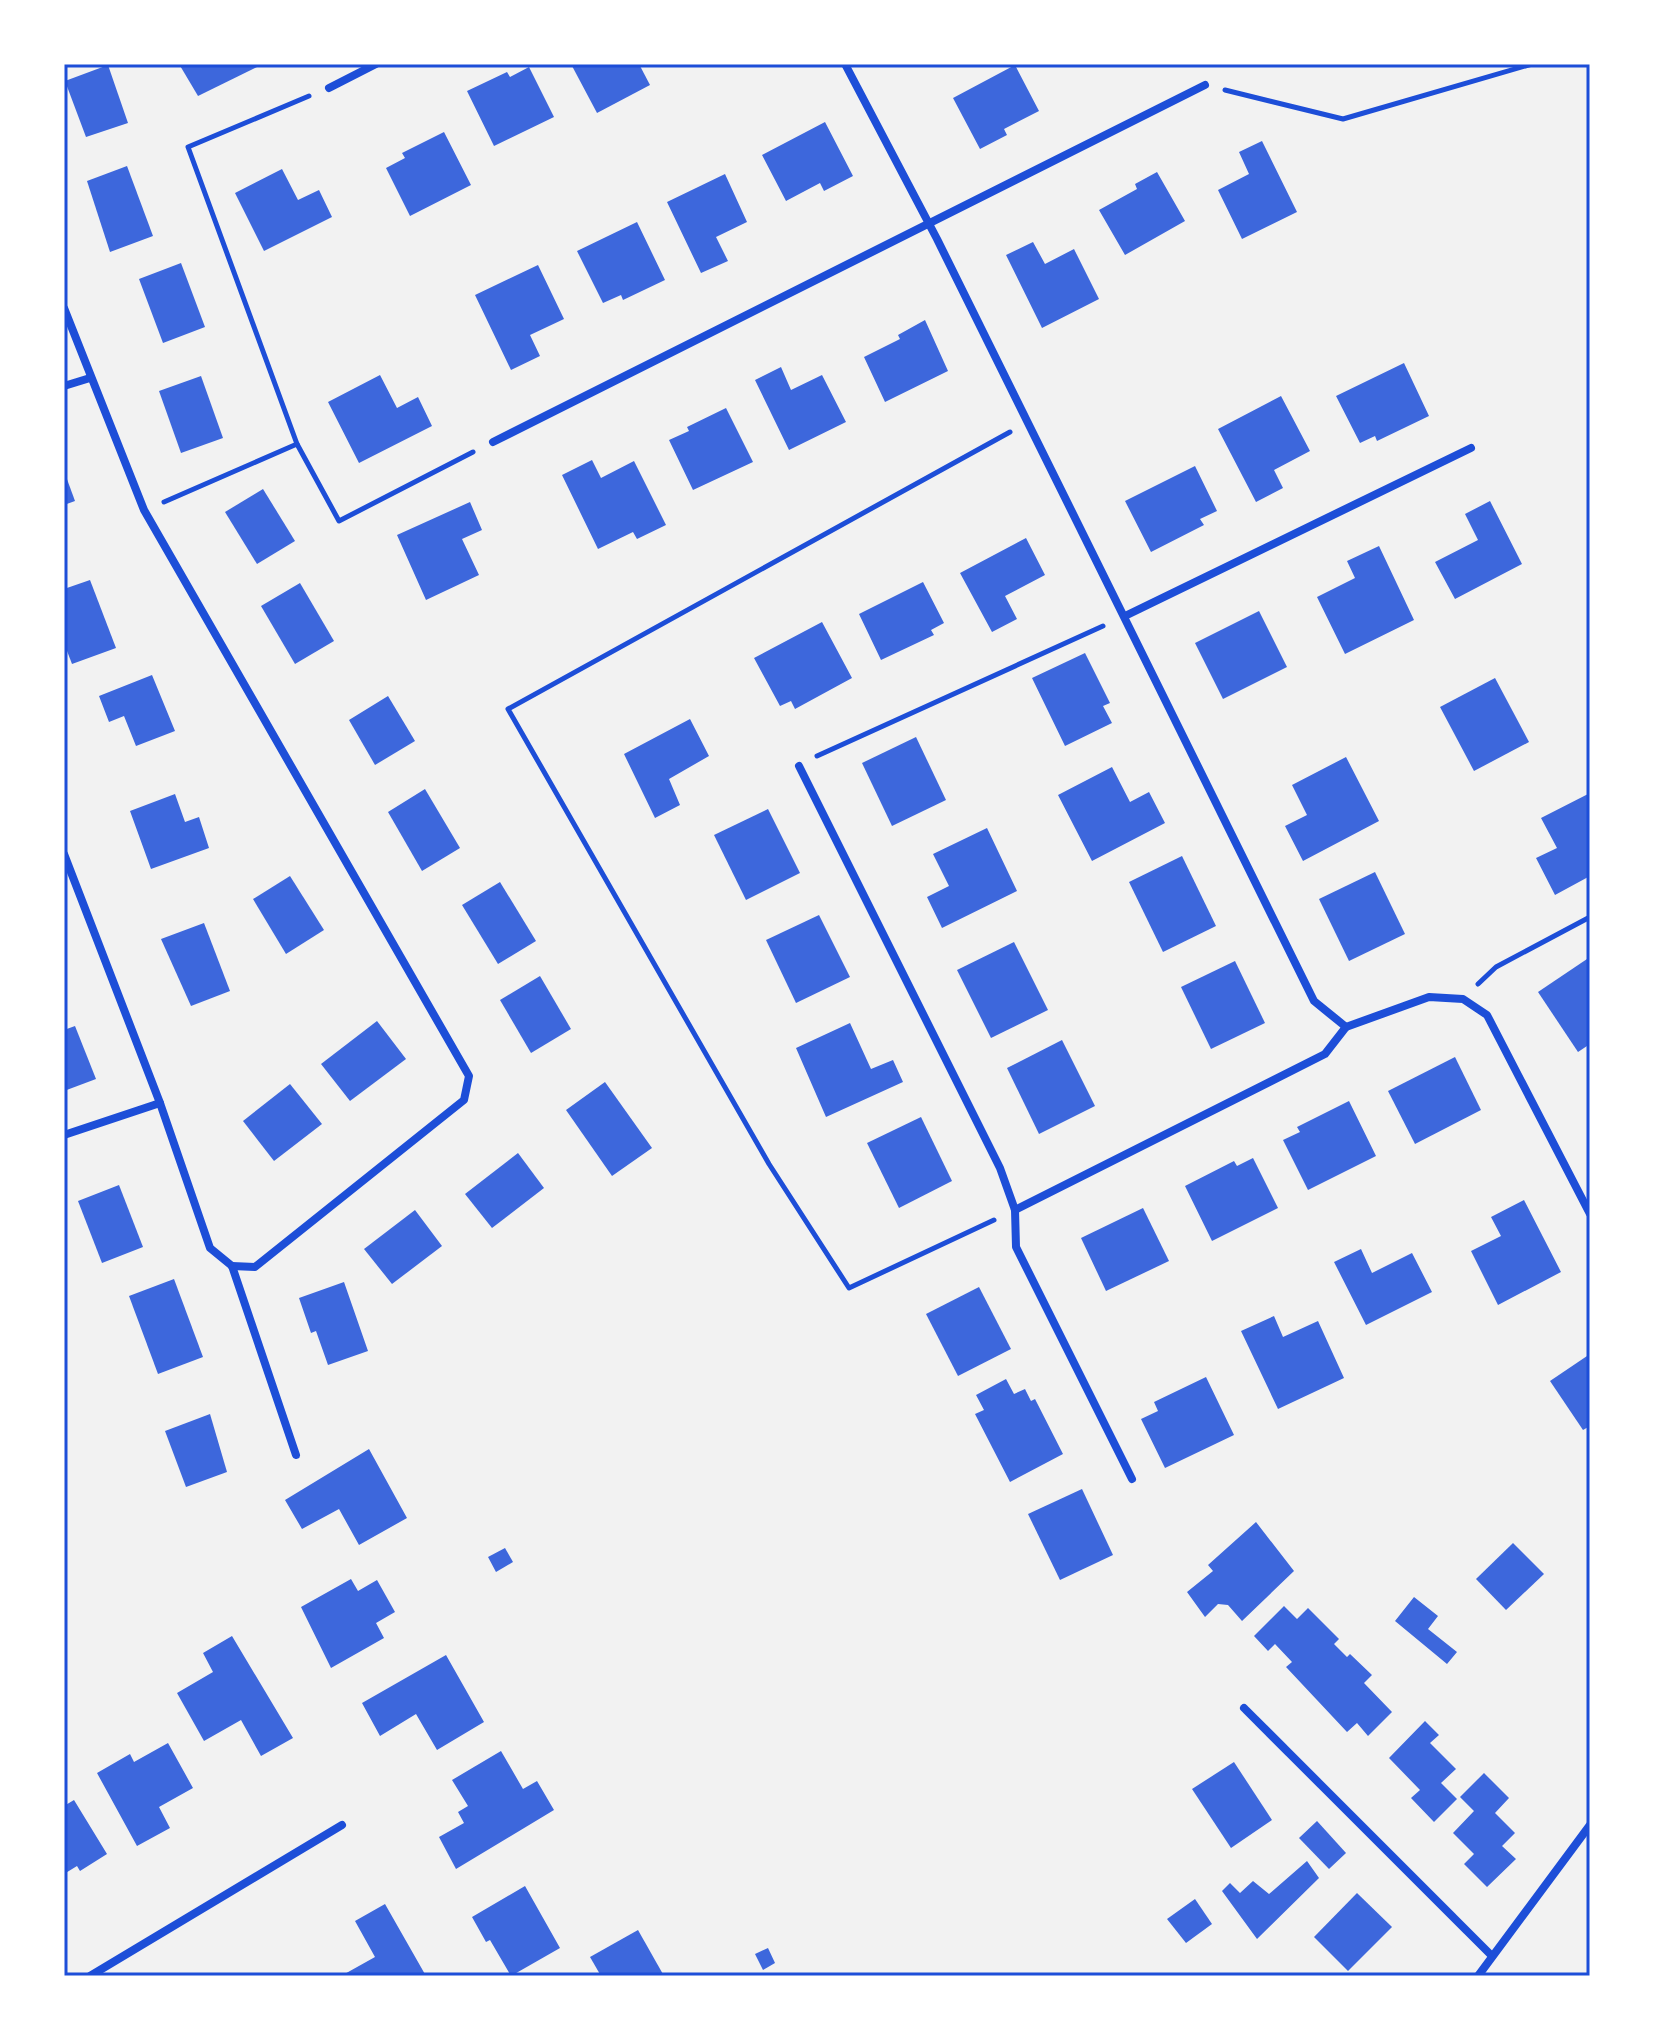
<svg xmlns="http://www.w3.org/2000/svg" width="1654" height="2040" viewBox="0 0 1654 2040" font-family="'Golos Text',sans-serif">
  <rect width="100%" height="100%" fill="#f2f2f2"/>
  <g fill="#3d67dc">
    <polygon points="179,64 255,64 257,67 198,96"/>
    <polygon points="571,64 639,64 650,85 597,113"/>
    <polygon points="108,65 128,123 86,137 65,81"/>
    <polygon points="1015,65 1039,111 1004,129 1007,135 980,149 953,98"/>
    <polygon points="529,67 554,117 494,146 467,91 507,72 510,77"/>
    <polygon points="825,122 853,176 824,191 820,183 786,201 762,155"/>
    <polygon points="444,132 471,185 410,216 386,168 405,158 402,153"/>
    <polygon points="1262,141 1297,212 1242,239 1218,190 1249,174 1239,152"/>
    <polygon points="127,166 153,236 110,252 87,181"/>
    <polygon points="282,169 298,200 319,190 332,217 264,251 235,193"/>
    <polygon points="1157,172 1185,221 1125,255 1099,210 1137,189 1135,184"/>
    <polygon points="725,174 747,222 716,237 728,261 701,273 667,202"/>
    <polygon points="637,222 665,280 623,300 621,295 603,303 577,251"/>
    <polygon points="1033,242 1045,264 1074,249 1099,299 1042,328 1006,255"/>
    <polygon points="181,263 205,327 163,343 139,279"/>
    <polygon points="538,265 564,319 530,335 540,356 511,370 475,295"/>
    <polygon points="925,320 948,371 885,402 864,357 900,339 898,335"/>
    <polygon points="1404,363 1429,416 1377,441 1375,436 1360,443 1336,396"/>
    <polygon points="781,367 791,390 822,375 846,422 789,450 755,380"/>
    <polygon points="380,375 397,408 418,397 432,426 359,463 328,402"/>
    <polygon points="201,376 223,438 181,453 159,391"/>
    <polygon points="1281,396 1310,451 1274,470 1283,488 1256,502 1218,429"/>
    <polygon points="726,408 753,462 693,490 669,440 689,431 687,427"/>
    <polygon points="592,460 601,478 634,461 666,525 637,539 633,532 598,549 562,475"/>
    <polygon points="1195,466 1217,511 1200,519 1204,525 1151,552 1125,501"/>
    <polygon points="64,471 75,501 64,505"/>
    <polygon points="263,489 295,541 257,564 225,512"/>
    <polygon points="1490,501 1522,564 1455,599 1435,562 1478,540 1465,514"/>
    <polygon points="470,502 482,530 462,539 479,575 426,600 397,535"/>
    <polygon points="1026,538 1045,575 1005,596 1017,619 992,632 960,573"/>
    <polygon points="1379,546 1414,620 1345,654 1317,597 1355,578 1347,561"/>
    <polygon points="90,580 116,648 72,664 64,643 64,589"/>
    <polygon points="923,582 944,623 931,630 934,635 881,660 859,614"/>
    <polygon points="300,583 334,641 295,664 261,606"/>
    <polygon points="1259,611 1287,667 1223,699 1195,643"/>
    <polygon points="822,622 852,678 795,709 791,701 780,706 754,658"/>
    <polygon points="1085,653 1110,703 1103,706 1112,723 1065,746 1032,678"/>
    <polygon points="152,675 175,731 136,746 124,716 109,722 99,696"/>
    <polygon points="1495,678 1529,742 1474,771 1440,707"/>
    <polygon points="388,696 415,741 375,765 349,720"/>
    <polygon points="690,719 709,756 669,779 680,805 655,818 624,754"/>
    <polygon points="916,737 946,800 892,826 862,763"/>
    <polygon points="1346,757 1379,821 1303,861 1285,826 1307,815 1292,785"/>
    <polygon points="1112,767 1130,802 1149,792 1165,823 1092,861 1058,795"/>
    <polygon points="425,789 460,848 422,871 388,812"/>
    <polygon points="1590,793 1590,876 1555,895 1536,858 1557,848 1541,818"/>
    <polygon points="175,794 185,822 199,817 209,848 151,869 130,811"/>
    <polygon points="768,809 800,873 746,900 714,835"/>
    <polygon points="987,828 1017,891 942,928 927,897 949,886 933,854"/>
    <polygon points="1182,856 1216,926 1163,952 1129,882"/>
    <polygon points="1375,872 1405,934 1349,961 1319,899"/>
    <polygon points="290,876 324,930 286,954 253,899"/>
    <polygon points="500,882 536,941 498,964 462,905"/>
    <polygon points="819,915 850,977 796,1003 766,940"/>
    <polygon points="204,923 230,991 191,1006 161,939"/>
    <polygon points="1014,942 1048,1010 991,1038 957,970"/>
    <polygon points="1590,957 1590,1044 1578,1052 1538,992"/>
    <polygon points="1235,961 1265,1023 1211,1049 1181,987"/>
    <polygon points="540,976 571,1029 531,1053 500,1000"/>
    <polygon points="377,1021 406,1059 350,1101 321,1064"/>
    <polygon points="850,1023 871,1069 893,1060 903,1082 826,1117 796,1048"/>
    <polygon points="75,1026 96,1079 64,1091 64,1030"/>
    <polygon points="1062,1040 1095,1106 1039,1134 1007,1068"/>
    <polygon points="1455,1057 1481,1110 1415,1144 1388,1091"/>
    <polygon points="605,1082 652,1148 612,1176 566,1110"/>
    <polygon points="290,1084 322,1124 274,1161 243,1121"/>
    <polygon points="1349,1101 1376,1156 1308,1190 1283,1140 1300,1132 1297,1127"/>
    <polygon points="921,1117 952,1181 899,1208 867,1143"/>
    <polygon points="518,1153 544,1188 492,1228 465,1194"/>
    <polygon points="1253,1158 1278,1208 1212,1241 1185,1186 1234,1161 1237,1166"/>
    <polygon points="119,1185 143,1247 102,1263 78,1201"/>
    <polygon points="1524,1200 1561,1272 1498,1305 1471,1251 1501,1236 1491,1217"/>
    <polygon points="1143,1208 1169,1261 1106,1291 1081,1238"/>
    <polygon points="415,1210 442,1246 392,1284 364,1249"/>
    <polygon points="1361,1249 1372,1273 1412,1253 1432,1292 1366,1325 1334,1262"/>
    <polygon points="174,1279 203,1357 158,1374 129,1296"/>
    <polygon points="344,1282 368,1351 328,1365 316,1331 311,1333 299,1298"/>
    <polygon points="979,1287 1011,1349 958,1376 926,1314"/>
    <polygon points="1274,1316 1283,1337 1318,1321 1344,1378 1278,1409 1241,1331"/>
    <polygon points="1590,1354 1590,1426 1583,1430 1550,1381"/>
    <polygon points="1206,1377 1234,1435 1165,1468 1141,1419 1158,1411 1154,1402"/>
    <polygon points="1006,1379 1014,1394 1025,1389 1031,1401 1035,1399 1063,1454 1010,1482 975,1414 984,1410 976,1395"/>
    <polygon points="210,1414 227,1472 186,1487 165,1431"/>
    <polygon points="369,1449 407,1518 359,1545 339,1509 302,1529 285,1500"/>
    <polygon points="1082,1489 1113,1555 1060,1580 1028,1514"/>
    <polygon points="1256,1522 1294,1571 1242,1621 1228,1605 1218,1604 1205,1617 1187,1592 1213,1571 1208,1565"/>
    <polygon points="1513,1543 1544,1574 1506,1610 1476,1579"/>
    <polygon points="505,1548 513,1562 496,1572 488,1557"/>
    <polygon points="351,1579 358,1591 377,1580 395,1612 376,1623 384,1638 331,1668 301,1607"/>
    <polygon points="1414,1597 1438,1616 1428,1629 1457,1652 1447,1664 1395,1621"/>
    <polygon points="1284,1606 1297,1619 1308,1608 1339,1639 1334,1644 1347,1657 1350,1654 1372,1675 1364,1683 1392,1712 1368,1736 1357,1723 1347,1732 1286,1667 1292,1662 1275,1644 1268,1651 1254,1636"/>
    <polygon points="232,1636 293,1738 261,1756 241,1720 204,1741 177,1693 213,1672 203,1653"/>
    <polygon points="446,1655 484,1722 437,1750 416,1714 380,1736 362,1703"/>
    <polygon points="1425,1721 1439,1735 1430,1743 1456,1769 1441,1783 1457,1799 1434,1822 1411,1798 1420,1790 1389,1758"/>
    <polygon points="168,1743 193,1788 159,1807 170,1828 137,1846 97,1773 130,1754 134,1762"/>
    <polygon points="501,1751 523,1789 537,1781 554,1810 456,1869 439,1837 464,1823 458,1812 468,1806 452,1780"/>
    <polygon points="1234,1762 1272,1820 1231,1848 1192,1789"/>
    <polygon points="1484,1773 1509,1798 1495,1813 1515,1833 1502,1846 1516,1859 1487,1887 1464,1864 1474,1854 1453,1833 1474,1811 1460,1797"/>
    <polygon points="74,1800 107,1854 80,1871 77,1866 64,1874 64,1806"/>
    <polygon points="1317,1821 1346,1853 1329,1869 1299,1838"/>
    <polygon points="1307,1861 1319,1878 1257,1939 1222,1891 1230,1883 1240,1893 1253,1881 1269,1894"/>
    <polygon points="525,1886 560,1948 511,1976 490,1940 486,1942 472,1917"/>
    <polygon points="1357,1893 1392,1927 1348,1971 1314,1937"/>
    <polygon points="1195,1899 1212,1924 1186,1943 1167,1919"/>
    <polygon points="385,1904 426,1976 341,1976 375,1957 355,1921"/>
    <polygon points="638,1930 664,1976 601,1976 590,1957"/>
    <polygon points="768,1948 775,1963 763,1970 755,1954"/>
  </g>
  <g fill="none" stroke-linecap="round" stroke-linejoin="round">
    <g stroke="#1d4ed8" stroke-width="5">
      <polyline points="1225,90 1343,119 1532,64"/>
      <polyline points="297,444 339,521 473,452"/>
      <polyline points="164,502 297,444 188,147 309,96"/>
      <polyline points="817,756 1103,626"/>
      <polyline points="1478,984 1496,967 1590,917"/>
      <polyline points="994,1220 849,1288 769,1164 508,709 1010,432"/>
    </g>
    <g stroke="#1d4ed8" stroke-width="8">
      <polyline points="845,64 937,239 1314,1001 1346,1027 1429,997 1463,999 1487,1015 1590,1214"/>
      <polyline points="329,88 376,64"/>
      <polyline points="64,308 144,510 469,1076 464,1100 255,1267 232,1266"/>
      <polyline points="64,386 90,378"/>
      <polyline points="493,442 1205,85"/>
      <polyline points="1125,616 1471,448"/>
      <polyline points="799,766 1000,1168 1015,1210 1016,1247 1132,1479"/>
      <polyline points="64,854 160,1103 210,1248 232,1266 296,1455"/>
      <polyline points="64,1135 160,1103"/>
      <polyline points="1015,1210 1325,1054 1346,1027"/>
      <polyline points="1244,1708 1492,1956"/>
      <polyline points="90,1976 342,1825"/>
      <polyline points="1478,1976 1590,1825"/>
    </g>
  </g>
  <rect width="1654" height="2040" fill="none" stroke="#ffffff" stroke-width="132"/>
  <rect x="66" y="66" width="1522" height="1908" fill="none" stroke="#1d4ed8" stroke-width="3"/>
</svg>
